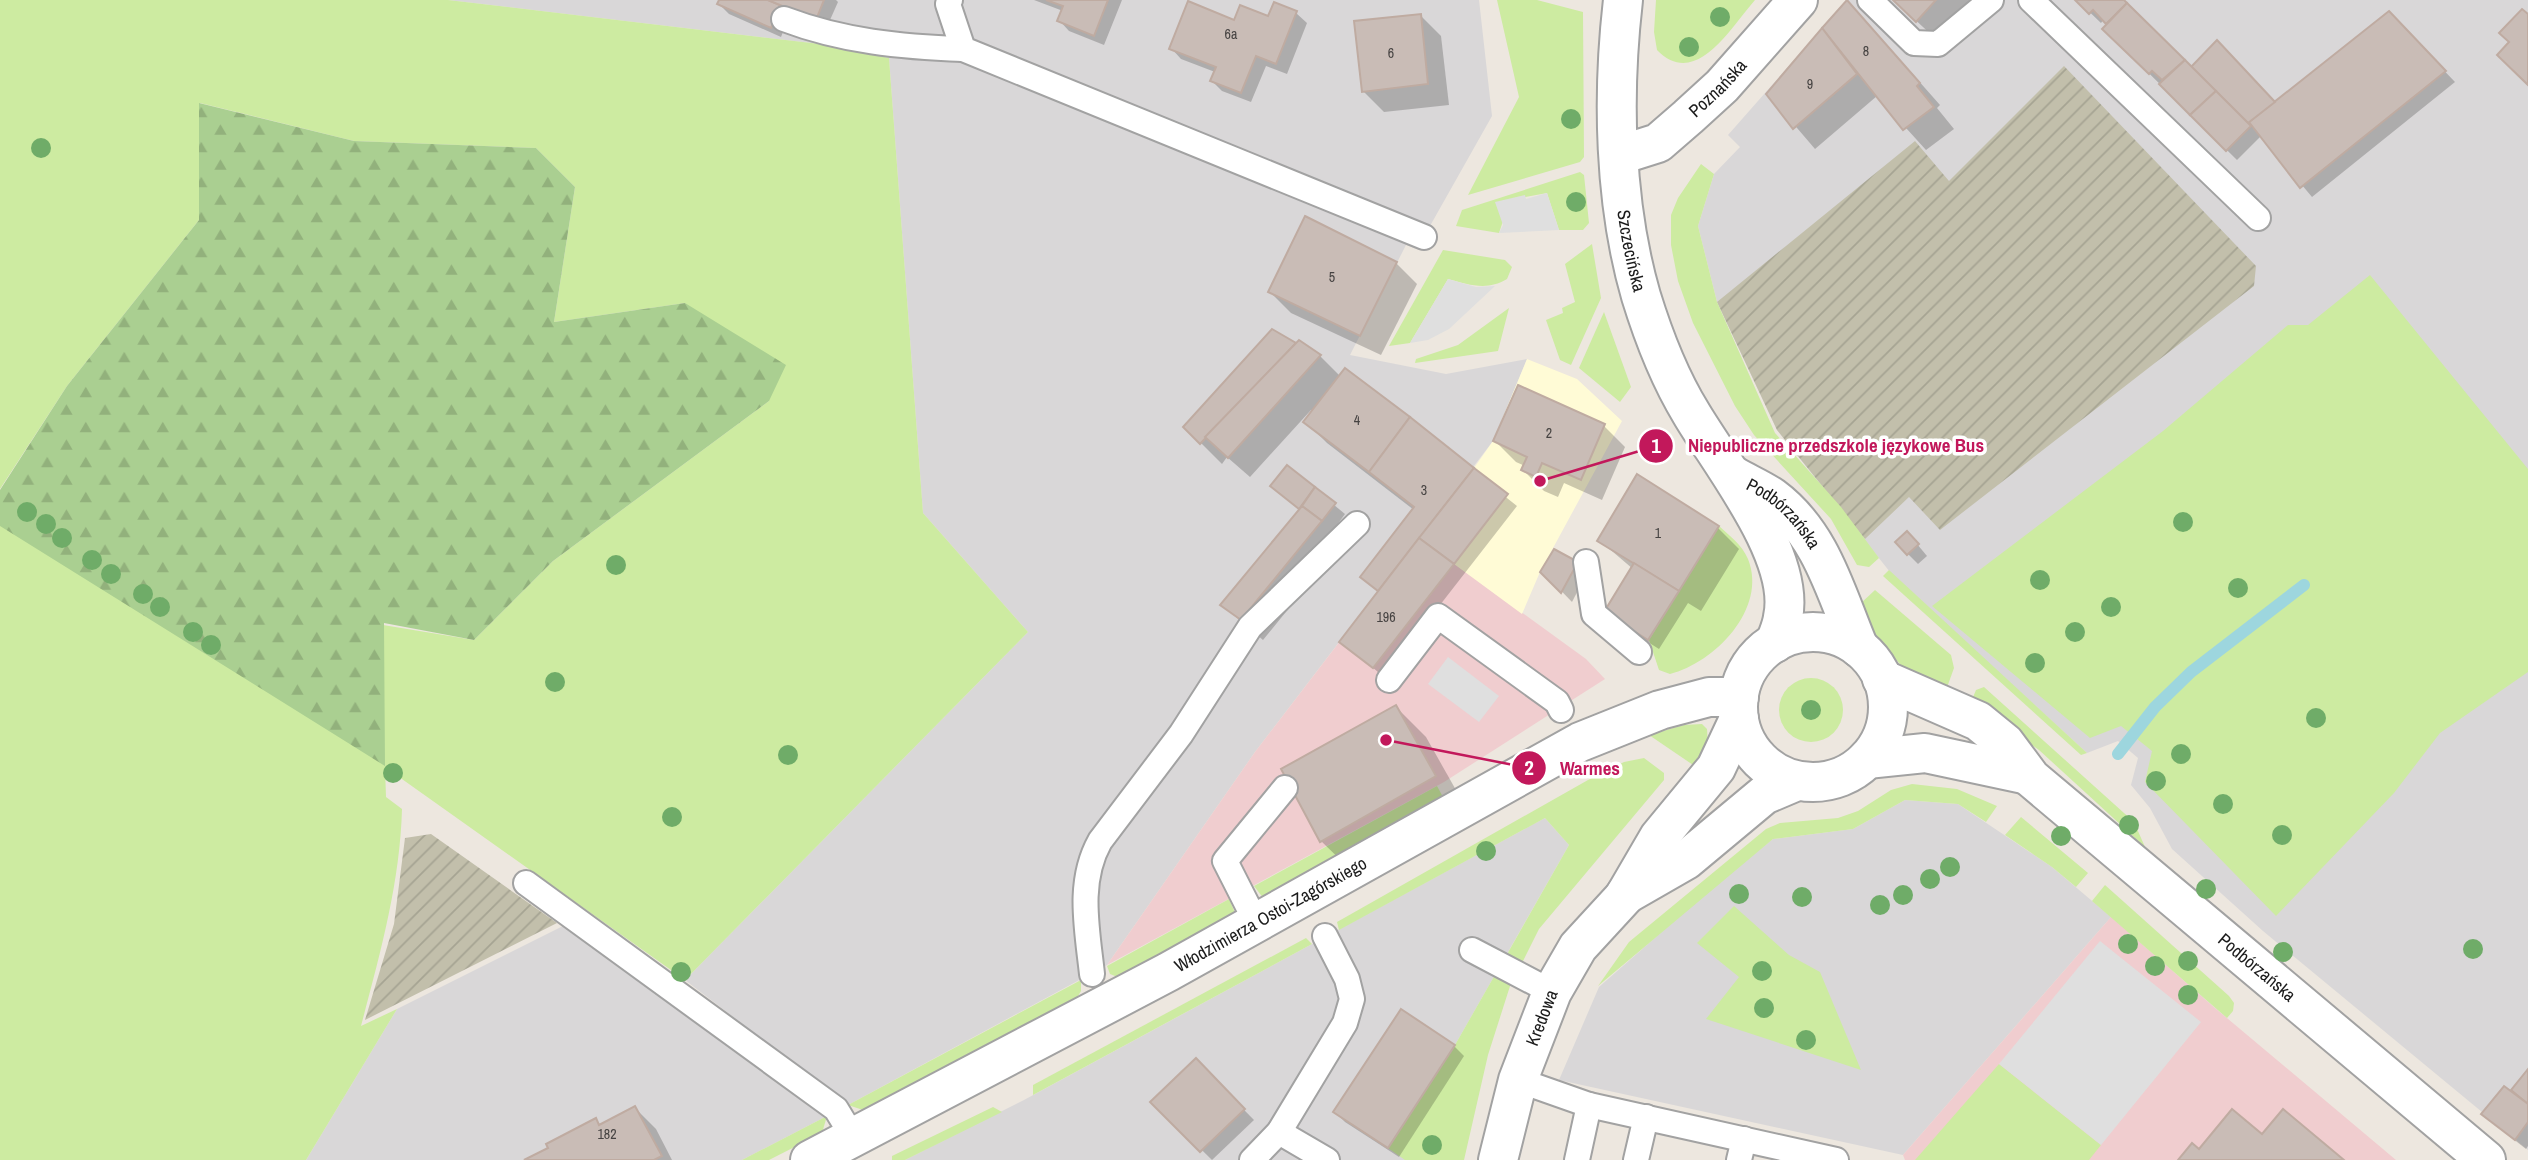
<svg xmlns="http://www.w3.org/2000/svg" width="2528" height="1160" viewBox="0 0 2528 1160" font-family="'Archivo Narrow',sans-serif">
  <defs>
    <pattern id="construction-furrows" width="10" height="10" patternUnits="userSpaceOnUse" patternTransform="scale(1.75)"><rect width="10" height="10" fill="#c2bfab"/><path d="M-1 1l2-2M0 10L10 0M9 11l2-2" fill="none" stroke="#a6a493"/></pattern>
    <pattern id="forest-firs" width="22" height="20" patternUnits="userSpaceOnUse" patternTransform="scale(1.75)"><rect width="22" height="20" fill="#aacf91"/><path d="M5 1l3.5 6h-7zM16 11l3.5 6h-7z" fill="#92b17c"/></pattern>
  </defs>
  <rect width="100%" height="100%" fill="#ede7df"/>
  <g fill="#d9d7d8">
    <polygon points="448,0 1479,0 1492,116 1417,249 1406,245 1350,355 1446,374 1527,359 1493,441 1255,752 1107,965 848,1105 685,980 1028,632 923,513 889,58 820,44"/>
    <polygon points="1847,0 2528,0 2528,1150 2263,931 2172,849 2150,808 2131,785 2138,758 2118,741 2087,753 1926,606 1890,572 1777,430 1717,302 1698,226 1714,174 1740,147 1728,135"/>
    <polygon points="1905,800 1958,804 2052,867 2111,917 1903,1155 1559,1080 1599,987 1714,886 1773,839 1853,829"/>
    <polygon points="1545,818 1569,845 1455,1045 1388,1147 1406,1160 905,1160 1024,1100"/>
    <polygon points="565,925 827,1116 742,1160 306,1160 397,1009"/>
  </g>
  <g fill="#f0cdcf">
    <polygon points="1419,538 1586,659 1605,679 1444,782 1107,965 1255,752"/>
    <polygon points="2111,917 2215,1008 2396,1160 1905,1160 1903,1155"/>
  </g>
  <polygon fill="#fffbd6" points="1527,359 1577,379 1622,421 1540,572 1522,614 1454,564 1508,495 1474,468 1493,441"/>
  <g fill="url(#construction-furrows)">
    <polygon points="2064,66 2256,266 2254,286 1940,530 1909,497 1865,539 1777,430 1717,302 1915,141 1949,181"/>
    <polygon points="431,834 557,923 365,1020 394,924 405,838"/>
  </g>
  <g fill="#cdeba1">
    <path d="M 0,0 L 448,0 L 820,44 L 889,58 L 923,513 L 1028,632 L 685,980 L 385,767 L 386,797 L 402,809 C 400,883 380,954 361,1026 L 397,1009 L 306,1160 L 0,1160 L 0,524 L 383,625 L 474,640 L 553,561 L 769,401 L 685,303 L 554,322 L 575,187 L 536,148 L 354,141 L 200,103 L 199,220 L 67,386 L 0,489 Z"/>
    <polygon points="1497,0 1537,0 1583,12 1584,157 1580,162 1468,195 1519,97"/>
    <path d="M 1656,0 L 1755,0 C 1731,27 1696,90 1657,50 L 1654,32 Z"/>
    <polygon points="1701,164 1714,174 1698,226 1717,302 1775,433 1841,507 1879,558 1869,567 1857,565 1831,519 1754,435 1735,406 1693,323 1678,281 1671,245 1671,215 1678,198"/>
    <polygon points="1580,172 1584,175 1589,223 1583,230 1559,230 1547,193 1510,200 1499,233 1456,226 1462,210"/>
    <polygon points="1592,244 1601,298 1571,365 1560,360 1546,320 1563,313 1562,308 1575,302 1565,264"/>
    <path d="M 1443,250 L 1505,260 L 1512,267 L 1507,279 C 1487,291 1470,285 1448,279 L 1410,343 L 1389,346 Z"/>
    <polygon points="2370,275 2528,469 2528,672 2440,733 2394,793 2276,916 2145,782 2152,751 2121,726 2090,738 1932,606 2163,431 2288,325 2308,325"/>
    <polygon points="1509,308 1498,351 1415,363 1416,359 1458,345"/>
    <polygon points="1604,312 1631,387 1620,402 1579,368"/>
    <path d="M 1719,526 C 1730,536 1742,545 1748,559 C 1768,609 1714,663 1670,674 L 1659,670 L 1649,640 Z"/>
    <polygon points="1889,570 2087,753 2081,755 1883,576"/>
    <polygon points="1875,590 1951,655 1954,668 1945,693 1908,674 1865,622 1859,605"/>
    <circle cx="1811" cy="710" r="32"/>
    <polygon points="1984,687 2134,822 2145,847 2039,750 1971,702 1976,690"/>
    <polygon points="1702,724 1707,729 1708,747 1699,769 1649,735 1684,725"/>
    <polygon points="1644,758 1664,773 1664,780 1539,929 1521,965 1506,956 1569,845 1545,818 1339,930 1337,922 1588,780 1624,762"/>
    <polygon points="1912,784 1957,789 1997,806 1986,822 1958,804 1905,800 1853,829 1773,839 1598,986 1629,942 1766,829 1780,823 1838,818 1858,811 1891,790"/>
    <polygon points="1437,786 1443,797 1264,899 1254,886"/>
    <polygon points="2021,817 2088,873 2076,887 2052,867 2005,835"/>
    <polygon points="2105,885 2229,996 2234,1003 2233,1011 2227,1018 2092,901"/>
    <polygon points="1229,899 1236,915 1120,978 1110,974 1107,966"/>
    <polygon points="1734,906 1789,955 1820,972 1861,1070 1706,1019 1739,977 1697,943"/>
    <polygon points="1306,938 1312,944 1033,1095 1033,1085"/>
    <polygon points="1496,973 1511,983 1488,1055 1464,1160 1405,1160 1388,1148 1455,1045"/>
    <polygon points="1081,980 1081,991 1074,1003 866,1111 848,1105"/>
    <polygon points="1999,1064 2101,1145 2089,1160 1915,1160"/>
    <polygon points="993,1107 1002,1112 905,1160 892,1160 892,1156"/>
    <polygon points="827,1116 822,1133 769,1160 742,1160"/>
  </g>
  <polygon fill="url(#forest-firs)" points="199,103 354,141 536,148 575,187 554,322 685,303 786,365 769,401 553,561 474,640 384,623 385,766 0,526 0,490 67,386 199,220"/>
  <g fill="#dfdfdf">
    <polygon points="1547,193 1559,230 1499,233 1503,225 1495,202 1525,195 1526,199"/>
    <polygon points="1448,279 1476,287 1495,286 1449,329 1428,340 1410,343"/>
    <polygon points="1448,657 1499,696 1479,722 1428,684"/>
    <polygon points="2100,941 2201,1022 2101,1145 1999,1064"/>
  </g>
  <g fill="#0003">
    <polygon points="721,0 836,0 838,2 826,29 790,14 781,37 729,14 719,4"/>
    <polygon points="1034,0 1122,0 1104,45 1069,31 1059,20 1063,11"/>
    <polygon points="1894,0 1975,0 1938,41"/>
    <polygon points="2077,0 2122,0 2191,69 2275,104 2389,13 2455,82 2312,197 2261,136 2237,160 2104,29 2108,24 2104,19 2101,23"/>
    <polygon points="1848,1 1940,105 1937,108 1954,129 1926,150 1877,96 1815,149 1768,94"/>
    <polygon points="1296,13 1307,23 1287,74 1266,66 1251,102 1222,91 1212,81 1215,72 1181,59 1171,48 1235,22"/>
    <polygon points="1420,15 1441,36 1449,105 1384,112 1363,91"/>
    <polygon points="1396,263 1417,284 1381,355 1291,313 1270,292"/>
    <polygon points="1272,332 1296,345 1299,342 1320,356 1341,377 1346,370 1517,506 1384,677 1342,642 1379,593 1363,577 1414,510 1327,443 1306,422 1313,412 1311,410 1250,477 1227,457 1222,464 1185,427"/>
    <polygon points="1604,426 1625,447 1602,500 1564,483 1558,497 1544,491 1523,470 1525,466 1516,462 1495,441"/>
    <polygon points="1288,467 1345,514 1331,533 1342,543 1263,640 1222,605 1301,510 1283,496"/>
    <polygon points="1718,528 1739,549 1701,611 1688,603 1659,649 1616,622 1633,569 1599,540"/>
    <polygon points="1917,544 1927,556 1918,564 1908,554"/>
    <polygon points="1555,551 1587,573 1572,602 1543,572"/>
    <polygon points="1396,707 1426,737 1465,806 1352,871 1321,841"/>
    <polygon points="1454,1046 1464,1056 1399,1157 1345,1122 1335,1112"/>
    <polygon points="1196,1061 1254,1120 1212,1160 1153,1102"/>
    <polygon points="2528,1072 2528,1146 2526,1149 2494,1124 2511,1093"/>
    <polygon points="635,1108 656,1129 672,1160 528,1160 596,1120 601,1126"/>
  </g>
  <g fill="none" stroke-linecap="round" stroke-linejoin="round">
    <polyline stroke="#9dd6de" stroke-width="12" points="2118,754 2155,707 2191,672 2304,585"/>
  </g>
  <g fill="#c9bcb6" stroke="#bfaba1" stroke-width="2">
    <polygon points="719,0 768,0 780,5 771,28 717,4"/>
    <polygon points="768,0 824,0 816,20"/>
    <polygon points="1046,0 1108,0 1094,36 1057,21 1063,6"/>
    <polygon points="1847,0 1920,83 1917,86 1934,107 1903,130 1822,28"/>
    <polygon points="1893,0 1936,0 1916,22"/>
    <polygon points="2075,0 2124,0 2127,3 2106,24 2093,10 2089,14"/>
    <polygon points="1188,1 1234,20 1240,5 1268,16 1274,2 1297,11 1276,64 1256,56 1241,93 1210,81 1216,67 1169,49"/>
    <polygon points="2127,3 2185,60 2162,80 2152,71 2149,74 2102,29"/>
    <polygon points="2522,9 2528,14 2528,85 2497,55 2509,42 2499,33"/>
    <polygon points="2389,11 2446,71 2300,188 2249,122"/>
    <polygon points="1421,14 1428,84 1362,92 1354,21"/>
    <polygon points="1822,28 1857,74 1793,129 1766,94"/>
    <polygon points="2217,40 2275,102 2248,123 2191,67"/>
    <polygon points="2185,60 2216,91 2190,115 2159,84"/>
    <polygon points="2216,91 2251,126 2226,151 2190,115"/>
    <polygon points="1305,216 1397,262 1360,336 1268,292"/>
    <polygon points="1272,329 1296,343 1200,444 1183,427"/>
    <polygon points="1299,340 1321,355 1228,458 1205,437"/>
    <polygon points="1345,368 1410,417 1369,472 1303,422"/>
    <polygon points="1518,385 1605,424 1581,480 1542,463 1536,477 1521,470 1527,457 1493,441"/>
    <polygon points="1410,417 1474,468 1378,591 1360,577 1414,507 1369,472"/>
    <polygon points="1287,465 1315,487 1299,509 1270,486"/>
    <polygon points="1474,468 1508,494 1454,564 1419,538"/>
    <polygon points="1637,474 1719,526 1679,591 1597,541"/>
    <polygon points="1315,487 1336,503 1322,521 1302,506"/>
    <polygon points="1302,506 1322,521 1241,620 1220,605"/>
    <polygon points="1907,531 1919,544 1907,555 1895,542"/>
    <polygon points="1419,538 1454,564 1373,668 1339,642"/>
    <polygon points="1554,549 1578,562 1561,593 1540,572"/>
    <polygon points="1634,563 1679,591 1648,640 1604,612"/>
    <polygon points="1396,705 1436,776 1320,842 1281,769"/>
    <polygon points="1401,1009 1455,1045 1388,1148 1333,1112"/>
    <polygon points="1196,1058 1245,1109 1200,1152 1150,1102"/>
    <polygon points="2528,1069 2528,1104 2511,1090"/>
    <polygon points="2504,1086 2528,1104 2528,1122 2515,1140 2481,1114"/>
    <polygon points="635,1106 662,1156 654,1160 524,1160 548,1148 546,1144 596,1118 599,1125"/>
    <polygon points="2232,1109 2262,1134 2283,1109 2344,1160 2178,1160 2192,1143 2199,1149"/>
  </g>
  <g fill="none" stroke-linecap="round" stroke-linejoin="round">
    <defs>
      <g id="lane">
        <polyline points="950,0 948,4 963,49 1424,237"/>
        <polyline points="1870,0 1914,43 1938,44 1991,0"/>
        <polyline points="2031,0 2258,218"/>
        <path d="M 784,19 C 842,41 901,47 963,49"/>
        <polyline points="1586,562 1594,614 1639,652"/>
        <polyline points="1389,680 1438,616 1557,702 1561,710"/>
        <polyline points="526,883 836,1109 853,1137"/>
        <polyline points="1257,924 1225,861 1285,788"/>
        <polyline points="1472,950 1552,992"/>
        <path d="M 1092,974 C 1087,928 1077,882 1100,841 L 1181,734 L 1250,627 L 1357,524"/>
        <polyline points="1518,1080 1589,1105 1836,1160"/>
        <polyline points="1279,1132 1327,1160"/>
        <polyline points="1252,1160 1279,1132 1345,1023 1352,999 1347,979 1325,936"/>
        <polyline points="1577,1160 1589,1105"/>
        <polyline points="1636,1160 1646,1117"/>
        <polyline points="1739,1160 1744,1139"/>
      </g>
      <g id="street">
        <path id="s1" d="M 1623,0 C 1612,95 1614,203 1641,296 C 1653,335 1669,377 1691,413 C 1721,464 1796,556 1783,617 C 1782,626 1778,634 1775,643"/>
        <path id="s2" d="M 1620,155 L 1658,143 L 1688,117 L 1722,86 L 1798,0"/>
        <path id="s3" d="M 1734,476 C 1746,483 1760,489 1772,497 C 1822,534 1836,594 1859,648"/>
        <circle cx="1813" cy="707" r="75"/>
        <path id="s4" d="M 1882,679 L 1978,721 L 2005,743 L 2031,778 L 2486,1160"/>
        <polyline points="1867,759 1925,753 2028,775"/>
        <polyline points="1625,895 1686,860 1764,795 1797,781"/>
        <path id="s5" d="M 810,1160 L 1168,972 L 1580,742 L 1660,710 L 1709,697 L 1739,697"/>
        <path id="s6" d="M 1498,1160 L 1518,1080 L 1552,992 L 1578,947 L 1624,897 L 1659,837 L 1716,768 L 1739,719"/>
      </g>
    </defs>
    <use href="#lane" stroke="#a2a2a2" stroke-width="28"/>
    <use href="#street" stroke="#a2a2a2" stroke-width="42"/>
    <use href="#lane" stroke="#fff" stroke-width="24"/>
    <use href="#street" stroke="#fff" stroke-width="38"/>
  </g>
  <g fill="#6fac68">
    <circle cx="1720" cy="17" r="10"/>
    <circle cx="1689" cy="47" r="10"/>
    <circle cx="1571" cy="119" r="10"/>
    <circle cx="41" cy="148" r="10"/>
    <circle cx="1576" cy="202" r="10"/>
    <circle cx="27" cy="512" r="10"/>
    <circle cx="2183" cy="522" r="10"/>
    <circle cx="46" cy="524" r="10"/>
    <circle cx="62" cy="538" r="10"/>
    <circle cx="92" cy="560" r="10"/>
    <circle cx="616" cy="565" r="10"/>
    <circle cx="111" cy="574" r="10"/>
    <circle cx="2040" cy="580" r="10"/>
    <circle cx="2238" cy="588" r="10"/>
    <circle cx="143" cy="594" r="10"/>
    <circle cx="160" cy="607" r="10"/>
    <circle cx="2111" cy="607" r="10"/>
    <circle cx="193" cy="632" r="10"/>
    <circle cx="2075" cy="632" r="10"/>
    <circle cx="211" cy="645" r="10"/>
    <circle cx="2035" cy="663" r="10"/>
    <circle cx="555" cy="682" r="10"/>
    <circle cx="1811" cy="710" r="10"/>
    <circle cx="2316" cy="718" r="10"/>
    <circle cx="2181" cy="754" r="10"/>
    <circle cx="788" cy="755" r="10"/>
    <circle cx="393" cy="773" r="10"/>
    <circle cx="2156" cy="781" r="10"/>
    <circle cx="2223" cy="804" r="10"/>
    <circle cx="672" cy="817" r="10"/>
    <circle cx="2129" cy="825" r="10"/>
    <circle cx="2282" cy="835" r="10"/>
    <circle cx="2061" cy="836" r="10"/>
    <circle cx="1486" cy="851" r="10"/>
    <circle cx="1950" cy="867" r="10"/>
    <circle cx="1930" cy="879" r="10"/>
    <circle cx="2206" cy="889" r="10"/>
    <circle cx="1739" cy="894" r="10"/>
    <circle cx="1903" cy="895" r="10"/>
    <circle cx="1802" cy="897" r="10"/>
    <circle cx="1880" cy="905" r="10"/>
    <circle cx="2128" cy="944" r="10"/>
    <circle cx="2473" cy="949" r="10"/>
    <circle cx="2283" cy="952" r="10"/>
    <circle cx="2188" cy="961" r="10"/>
    <circle cx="2155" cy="966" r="10"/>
    <circle cx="1762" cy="971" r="10"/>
    <circle cx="681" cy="972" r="10"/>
    <circle cx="2188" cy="995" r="10"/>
    <circle cx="1764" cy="1008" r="10"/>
    <circle cx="1806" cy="1040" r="10"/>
    <circle cx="1432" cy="1145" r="10"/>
  </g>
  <g text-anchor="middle" stroke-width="7" stroke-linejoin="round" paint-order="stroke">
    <g font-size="14" fill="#464342">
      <text x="1231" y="39">6a</text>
      <text x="1866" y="56">8</text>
      <text x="1391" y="58">6</text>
      <text x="1810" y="89">9</text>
      <text x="1332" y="282">5</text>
      <text x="1357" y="425">4</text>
      <text x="1549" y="438">2</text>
      <text x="1424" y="495">3</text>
      <text x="1658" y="538">1</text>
      <text x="1386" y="622">196</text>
      <text x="607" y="1139">182</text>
    </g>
    <g font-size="18" fill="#1b1b1b" stroke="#fff">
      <text dy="6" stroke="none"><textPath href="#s2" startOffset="121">Poznańska</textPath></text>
      <text dy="6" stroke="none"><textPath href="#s1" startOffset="252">Szczecińska</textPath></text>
      <text dy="6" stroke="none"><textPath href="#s3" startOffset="63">Podbórzańska</textPath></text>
      <text dy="6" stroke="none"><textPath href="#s5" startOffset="522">Włodzimierza Ostoi-Zagórskiego</textPath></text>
      <text dy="6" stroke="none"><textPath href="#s4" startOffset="478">Podbórzańska</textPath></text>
      <text dy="6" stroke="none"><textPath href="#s6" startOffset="149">Kredowa</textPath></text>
    </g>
  </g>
  <path fill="none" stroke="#c2185b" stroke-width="2.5" d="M1540 481L1656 446M1386 740L1529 768"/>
  <g fill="#c2185b" stroke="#fff" stroke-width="2.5">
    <circle cx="1540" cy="481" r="7"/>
    <circle cx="1386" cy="740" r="7"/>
    <circle cx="1656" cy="446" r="18"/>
    <circle cx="1529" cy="768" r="18"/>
  </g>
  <g font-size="21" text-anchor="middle" font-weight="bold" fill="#fff">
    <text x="1656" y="453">1</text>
    <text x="1529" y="775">2</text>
  </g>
  <g font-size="19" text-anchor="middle" font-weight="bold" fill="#c2185b" stroke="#fff" stroke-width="7" stroke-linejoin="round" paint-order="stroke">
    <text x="1836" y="452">Niepubliczne przedszkole językowe Bus</text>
    <text x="1590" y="775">Warmes</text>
  </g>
</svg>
